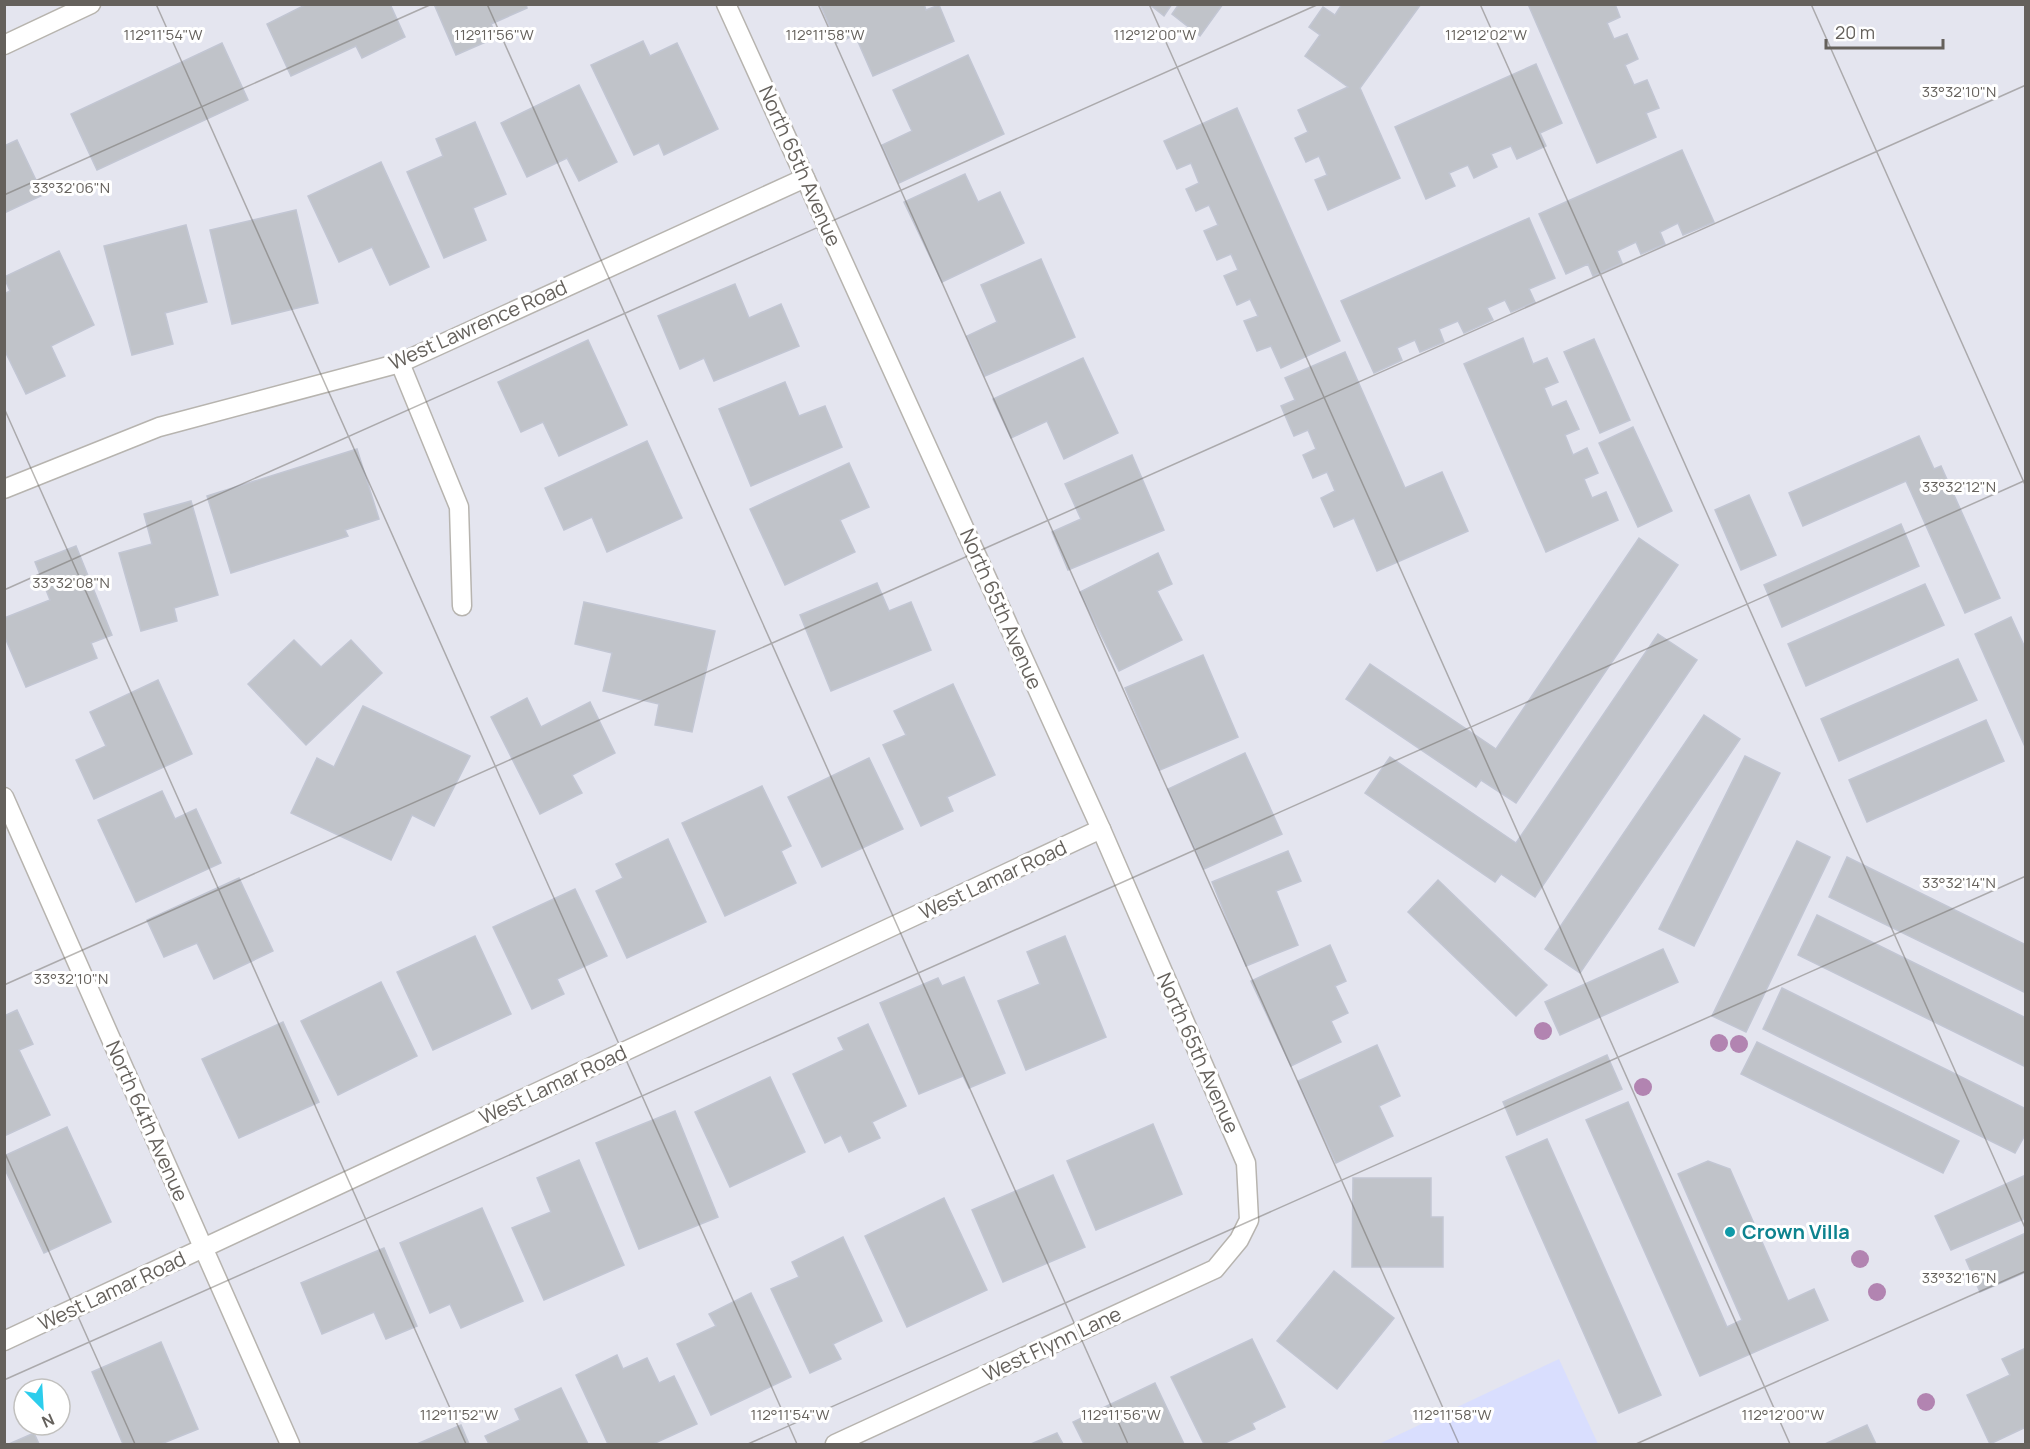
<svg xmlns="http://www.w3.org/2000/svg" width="2030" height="1449" viewBox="0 0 2030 1449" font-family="Manrope,sans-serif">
  <rect width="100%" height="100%" fill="#e4e5ef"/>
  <polygon fill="#d9defe" points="1559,1359 1598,1444 1379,1444"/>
  <g fill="#c0c3c9" stroke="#c2c6d3" stroke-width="1.5">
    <polygon points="307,4 390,4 405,37 362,58 356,46 291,76 267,24"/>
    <polygon points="434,4 526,4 527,8 491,24 497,37 456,55"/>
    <polygon points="820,4 924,4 926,10 939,5 954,41 873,76 855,35 837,43"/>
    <polygon points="1149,4 1172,4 1164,16"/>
    <polygon points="1179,4 1223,4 1200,36 1172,14"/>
    <polygon points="1342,4 1421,4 1360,88 1400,178 1328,210 1315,180 1327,175 1319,156 1306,162 1295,138 1308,132 1298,110 1348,87 1305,56 1320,35 1309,27 1323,7 1335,15"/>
    <polygon points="1528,4 1615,4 1620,17 1607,23 1614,39 1627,34 1638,59 1625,65 1634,85 1647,80 1659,108 1646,113 1656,137 1597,163"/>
    <polygon points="643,41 650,56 677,43 718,129 664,155 659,143 634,155 591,65"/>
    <polygon points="222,43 248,100 97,170 71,114"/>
    <polygon points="968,55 1004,134 899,183 882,145 912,131 893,90"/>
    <polygon points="1536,64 1562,123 1540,133 1546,146 1517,159 1511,146 1491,154 1497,167 1474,178 1468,165 1449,173 1455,186 1426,199 1395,127"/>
    <polygon points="579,85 617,162 579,181 567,158 527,177 501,123"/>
    <polygon points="1237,108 1340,341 1281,368 1271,346 1257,351 1244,321 1258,316 1250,299 1237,305 1224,276 1238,270 1231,254 1217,260 1204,231 1218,225 1209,205 1196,211 1186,189 1199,183 1191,163 1177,169 1164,141"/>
    <polygon points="475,122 506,194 473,208 486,240 444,258 407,172 443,156 436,139"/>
    <polygon points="17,140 43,195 4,213 4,146"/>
    <polygon points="1682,150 1714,222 1683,235 1678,223 1660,232 1665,244 1641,254 1636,242 1617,251 1622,263 1593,276 1588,264 1566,274 1539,214"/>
    <polygon points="381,162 429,267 390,285 372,247 339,262 308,196"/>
    <polygon points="965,174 978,202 1000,192 1024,243 942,282 904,202"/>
    <polygon points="296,210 318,303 232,324 210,230"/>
    <polygon points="1529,218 1555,278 1529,289 1535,302 1511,312 1505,300 1487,308 1493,320 1464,333 1458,321 1439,329 1444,342 1420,352 1415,340 1397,348 1402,360 1374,373 1341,301"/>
    <polygon points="186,225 207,302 165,313 173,344 132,355 104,246"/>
    <polygon points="59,251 94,325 51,346 65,376 26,394 4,349 4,294 10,291 4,277"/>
    <polygon points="1041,259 1075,337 985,376 967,336 997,322 981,285"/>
    <polygon points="735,284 749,318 781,304 799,346 714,381 704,358 680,369 658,316"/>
    <polygon points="1523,338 1533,364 1547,358 1558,382 1544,388 1552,407 1566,401 1579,429 1565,435 1573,455 1587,448 1598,473 1584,479 1592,498 1606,492 1618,520 1546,552 1464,364"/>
    <polygon points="1594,339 1630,420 1600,433 1564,352"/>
    <polygon points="588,340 627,425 559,456 543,422 521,432 498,382"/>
    <polygon points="1345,352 1405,488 1442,472 1468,531 1377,571 1354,518 1334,527 1321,498 1335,491 1327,472 1313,478 1303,455 1316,449 1308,430 1294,436 1281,406 1295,400 1285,378"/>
    <polygon points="1083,358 1118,433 1064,459 1047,421 1011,438 993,399"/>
    <polygon points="785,382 799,416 825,406 842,447 751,486 719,409"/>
    <polygon points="1633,427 1672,511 1638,527 1599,443"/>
    <polygon points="1919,436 1934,469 1941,466 2000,598 1965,613 1906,481 1803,526 1789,493"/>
    <polygon points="647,441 682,518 607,552 592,517 564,530 545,488"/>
    <polygon points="357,449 379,519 345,530 348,536 231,573 207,496"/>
    <polygon points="1132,455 1164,530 1068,570 1052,532 1081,519 1065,484"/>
    <polygon points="849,463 869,507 840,520 855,552 785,585 750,509"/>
    <polygon points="1749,495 1776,555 1741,570 1715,510"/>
    <polygon points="191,501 218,595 174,608 177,621 141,631 119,553 152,544 144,514"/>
    <polygon points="1901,524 1919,566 1782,627 1764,585"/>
    <polygon points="1639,538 1678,565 1516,803 1481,780 1476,787 1346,699 1370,664 1496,749"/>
    <polygon points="76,546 112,635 91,643 97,658 26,687 4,635 4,618 50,600 35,562"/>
    <polygon points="1158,553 1172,584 1157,591 1182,640 1119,671 1080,592"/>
    <polygon points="877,583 889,611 911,602 931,650 831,691 800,615"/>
    <polygon points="1925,584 1944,625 1806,686 1788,644"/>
    <polygon points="584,602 715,631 692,732 655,725 659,704 603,691 612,653 575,644"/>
    <polygon points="2011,617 2026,650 2026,749 1975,634"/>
    <polygon points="1658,634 1697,660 1535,897 1501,874 1495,882 1365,793 1390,757 1516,843"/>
    <polygon points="294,640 321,667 351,640 382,673 306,745 248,684"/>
    <polygon points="1203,655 1238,737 1160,770 1125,688"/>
    <polygon points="1958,659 1977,700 1839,761 1821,719"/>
    <polygon points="158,680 192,754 94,799 76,760 106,746 90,712"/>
    <polygon points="953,684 995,775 947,797 953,811 921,826 883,745 906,735 894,711"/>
    <polygon points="527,698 541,727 590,702 615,753 572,775 582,793 540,814 491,717"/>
    <polygon points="363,706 470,756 434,826 412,815 391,860 291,813 317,758 334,767"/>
    <polygon points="1704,715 1740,739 1580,973 1545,949"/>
    <polygon points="1986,720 2004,761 1867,822 1849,780"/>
    <polygon points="1245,753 1282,834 1204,869 1168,789"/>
    <polygon points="1745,756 1780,773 1694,946 1659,929"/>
    <polygon points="869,758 903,829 822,867 788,797"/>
    <polygon points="762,786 791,846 781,851 796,883 725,916 682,823"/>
    <polygon points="162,791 175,819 196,809 221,863 136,902 98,820"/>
    <polygon points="668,839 706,922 627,958 596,891 623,878 616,864"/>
    <polygon points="1797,841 1830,857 1746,1032 1712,1016"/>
    <polygon points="1288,851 1301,881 1276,891 1298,945 1246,966 1212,882"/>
    <polygon points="1847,857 2026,945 2026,993 1829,897"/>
    <polygon points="239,878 273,951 214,979 197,943 164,957 147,920"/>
    <polygon points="1438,880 1547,985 1516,1016 1408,912"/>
    <polygon points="575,889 607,956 557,979 564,994 532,1009 493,927"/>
    <polygon points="1817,915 2026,1018 2026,1067 1798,955"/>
    <polygon points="475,936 511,1014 433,1050 397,972"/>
    <polygon points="1065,936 1106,1037 1026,1070 998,1001 1040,984 1027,952"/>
    <polygon points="1330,945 1346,981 1335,986 1348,1013 1331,1021 1341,1042 1291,1066 1251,981"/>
    <polygon points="1663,949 1678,982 1560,1035 1545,1002"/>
    <polygon points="964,977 1005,1073 969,1088 963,1076 919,1094 880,1003 938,978 942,986"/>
    <polygon points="381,982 417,1056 338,1095 301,1021"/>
    <polygon points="1782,988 2026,1109 2026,1133 2015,1153 1763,1029"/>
    <polygon points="17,1010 33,1044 19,1050 50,1115 4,1136 4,1016"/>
    <polygon points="283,1022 319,1102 239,1138 202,1059"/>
    <polygon points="868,1024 906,1106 872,1122 880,1138 849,1152 841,1135 825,1143 793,1074 844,1050 838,1038"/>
    <polygon points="1757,1042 1959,1141 1943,1173 1741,1074"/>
    <polygon points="1377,1045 1400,1096 1379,1106 1393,1136 1336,1163 1298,1081"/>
    <polygon points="1607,1055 1622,1089 1517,1135 1503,1102"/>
    <polygon points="770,1077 805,1152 730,1187 695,1112"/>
    <polygon points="1628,1102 1727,1327 1742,1320 1678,1174 1708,1161 1730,1169 1788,1301 1814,1289 1828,1320 1700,1376 1586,1120"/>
    <polygon points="675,1111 718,1217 639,1249 596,1143"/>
    <polygon points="1153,1124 1182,1194 1096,1230 1067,1161"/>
    <polygon points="67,1127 111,1222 44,1253 4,1167 4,1156"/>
    <polygon points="1547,1139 1661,1395 1619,1413 1506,1157"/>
    <polygon points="579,1160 624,1265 544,1300 512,1228 551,1212 537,1178"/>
    <polygon points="1053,1175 1085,1247 1003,1282 972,1210"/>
    <polygon points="2026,1175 2026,1218 1951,1250 1935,1216"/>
    <polygon points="1353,1178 1431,1178 1431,1217 1443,1217 1443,1267 1352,1267"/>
    <polygon points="944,1198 987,1290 907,1327 865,1236"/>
    <polygon points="482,1208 523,1301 461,1328 450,1304 430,1313 400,1243"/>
    <polygon points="2026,1233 2026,1272 1980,1292 1966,1260"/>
    <polygon points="843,1237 882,1321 833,1344 841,1359 810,1373 771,1289 799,1277 792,1262"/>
    <polygon points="384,1248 417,1326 386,1339 374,1312 322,1334 301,1283"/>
    <polygon points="1334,1271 1394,1318 1337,1389 1277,1341"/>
    <polygon points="751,1293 791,1377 711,1415 677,1344 716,1326 709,1314"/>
    <polygon points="1252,1339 1285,1407 1252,1423 1255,1429 1223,1444 1204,1444 1171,1377"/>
    <polygon points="161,1342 198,1429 161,1444 123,1444 92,1372"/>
    <polygon points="2026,1348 2026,1427 1990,1444 1967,1395 2010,1375 2002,1359"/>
    <polygon points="617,1355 623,1369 647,1358 659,1383 674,1376 697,1424 653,1444 608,1444 576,1375"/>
    <polygon points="1155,1383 1184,1444 1084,1444 1073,1422"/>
    <polygon points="561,1388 588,1444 489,1444 485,1436 520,1420 515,1409"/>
    <polygon points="461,1425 469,1444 417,1444"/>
    <polygon points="1867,1425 1876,1444 1825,1444"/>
    <polygon points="34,1433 39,1444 9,1444"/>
    <polygon points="1057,1433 1063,1444 1031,1444"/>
  </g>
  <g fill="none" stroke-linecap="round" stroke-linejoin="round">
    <defs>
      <g id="street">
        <polyline points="726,4 1101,829 1246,1163 1249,1220 1239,1240 1215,1269 835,1444"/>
        <polyline points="400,363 459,507 462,606"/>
        <polyline points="4,489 159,427 400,363 805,178"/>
        <polyline points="4,797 290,1444"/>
        <polyline points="4,1341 1101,829"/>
      </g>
      <polyline id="secondary" points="4,45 91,4"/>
    </defs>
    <use href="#street" stroke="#b7b4af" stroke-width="21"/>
    <use href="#secondary" stroke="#b7b4ae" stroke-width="21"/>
    <use href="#street" stroke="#fff" stroke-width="18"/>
    <use href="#secondary" stroke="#fff" stroke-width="18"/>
  </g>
  <g fill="#b284b1">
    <circle cx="1543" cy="1031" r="9"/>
    <circle cx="1719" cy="1043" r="9"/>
    <circle cx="1739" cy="1044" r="9"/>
    <circle cx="1643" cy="1087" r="9"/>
    <circle cx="1860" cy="1259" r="9"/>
    <circle cx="1877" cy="1292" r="9"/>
    <circle cx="1926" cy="1402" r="9"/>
  </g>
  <path fill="none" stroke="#65615c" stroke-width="1.5" stroke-opacity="0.45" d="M 156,4 L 797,1444M 487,4 L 1128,1444M 818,4 L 1459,1444M 1149,4 L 1790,1444M 1480,4 L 2026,1230M 1811,4 L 2026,487M 4,195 L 432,4M 4,408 L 466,1444M 4,590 L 1319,4M 4,985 L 2026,85M 4,1151 L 135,1444M 4,1380 L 2026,480M 748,1444 L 2026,876M 1636,1444 L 2026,1271"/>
  <circle fill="#0f9aa8" stroke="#fff" stroke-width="2" cx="1730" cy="1232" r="6"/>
  <g text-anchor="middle" stroke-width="6" stroke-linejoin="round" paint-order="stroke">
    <g font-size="20" fill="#65615c" stroke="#fff">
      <text transform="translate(800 166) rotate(66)" y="7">North 65th Avenue</text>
      <text transform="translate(478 325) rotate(-24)" y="7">West Lawrence Road</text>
      <text transform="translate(1001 609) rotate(66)" y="7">North 65th Avenue</text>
      <text transform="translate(993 880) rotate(-25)" y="7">West Lamar Road</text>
      <text transform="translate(1198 1053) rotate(66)" y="7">North 65th Avenue</text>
      <text transform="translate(553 1085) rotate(-25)" y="7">West Lamar Road</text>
      <text transform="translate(147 1121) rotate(66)" y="7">North 64th Avenue</text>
      <text transform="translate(112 1291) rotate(-25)" y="7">West Lamar Road</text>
      <text transform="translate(1052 1344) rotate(-25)" y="7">West Flynn Lane</text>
    </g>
    <g font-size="20" font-weight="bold" fill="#0d838f" stroke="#fff" text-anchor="start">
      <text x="1742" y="1239">Crown Villa</text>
    </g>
  </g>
  <g font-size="15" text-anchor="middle" fill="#65615c" stroke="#fff" stroke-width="6" stroke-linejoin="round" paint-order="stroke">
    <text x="163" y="40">112°11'54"W</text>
    <text x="494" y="40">112°11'56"W</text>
    <text x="825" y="40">112°11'58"W</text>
    <text x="1486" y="40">112°12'02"W</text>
    <text x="1155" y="40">112°12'00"W</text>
    <text x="1959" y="97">33°32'10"N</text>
    <text x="71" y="193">33°32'06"N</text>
    <text x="1959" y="492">33°32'12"N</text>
    <text x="71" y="588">33°32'08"N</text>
    <text x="1959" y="888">33°32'14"N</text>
    <text x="71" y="984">33°32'10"N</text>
    <text x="1959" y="1283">33°32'16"N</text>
    <text x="459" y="1420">112°11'52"W</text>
    <text x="790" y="1420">112°11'54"W</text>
    <text x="1121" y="1420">112°11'56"W</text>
    <text x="1452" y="1420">112°11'58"W</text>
    <text x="1783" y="1420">112°12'00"W</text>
  </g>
  <rect width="2030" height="1449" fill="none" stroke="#65615c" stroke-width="12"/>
  <g transform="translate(42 1407) rotate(156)"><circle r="28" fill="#ffffff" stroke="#c1c0be" stroke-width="1.5"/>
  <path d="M0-4.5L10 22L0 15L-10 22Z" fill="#2ccdec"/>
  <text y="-9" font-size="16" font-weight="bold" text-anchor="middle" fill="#65615c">N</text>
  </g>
  <path d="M1826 39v9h117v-9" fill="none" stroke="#65615c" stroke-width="3"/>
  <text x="1835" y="39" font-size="18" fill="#65615c" stroke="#ffffff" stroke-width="4.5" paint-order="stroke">20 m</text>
</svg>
